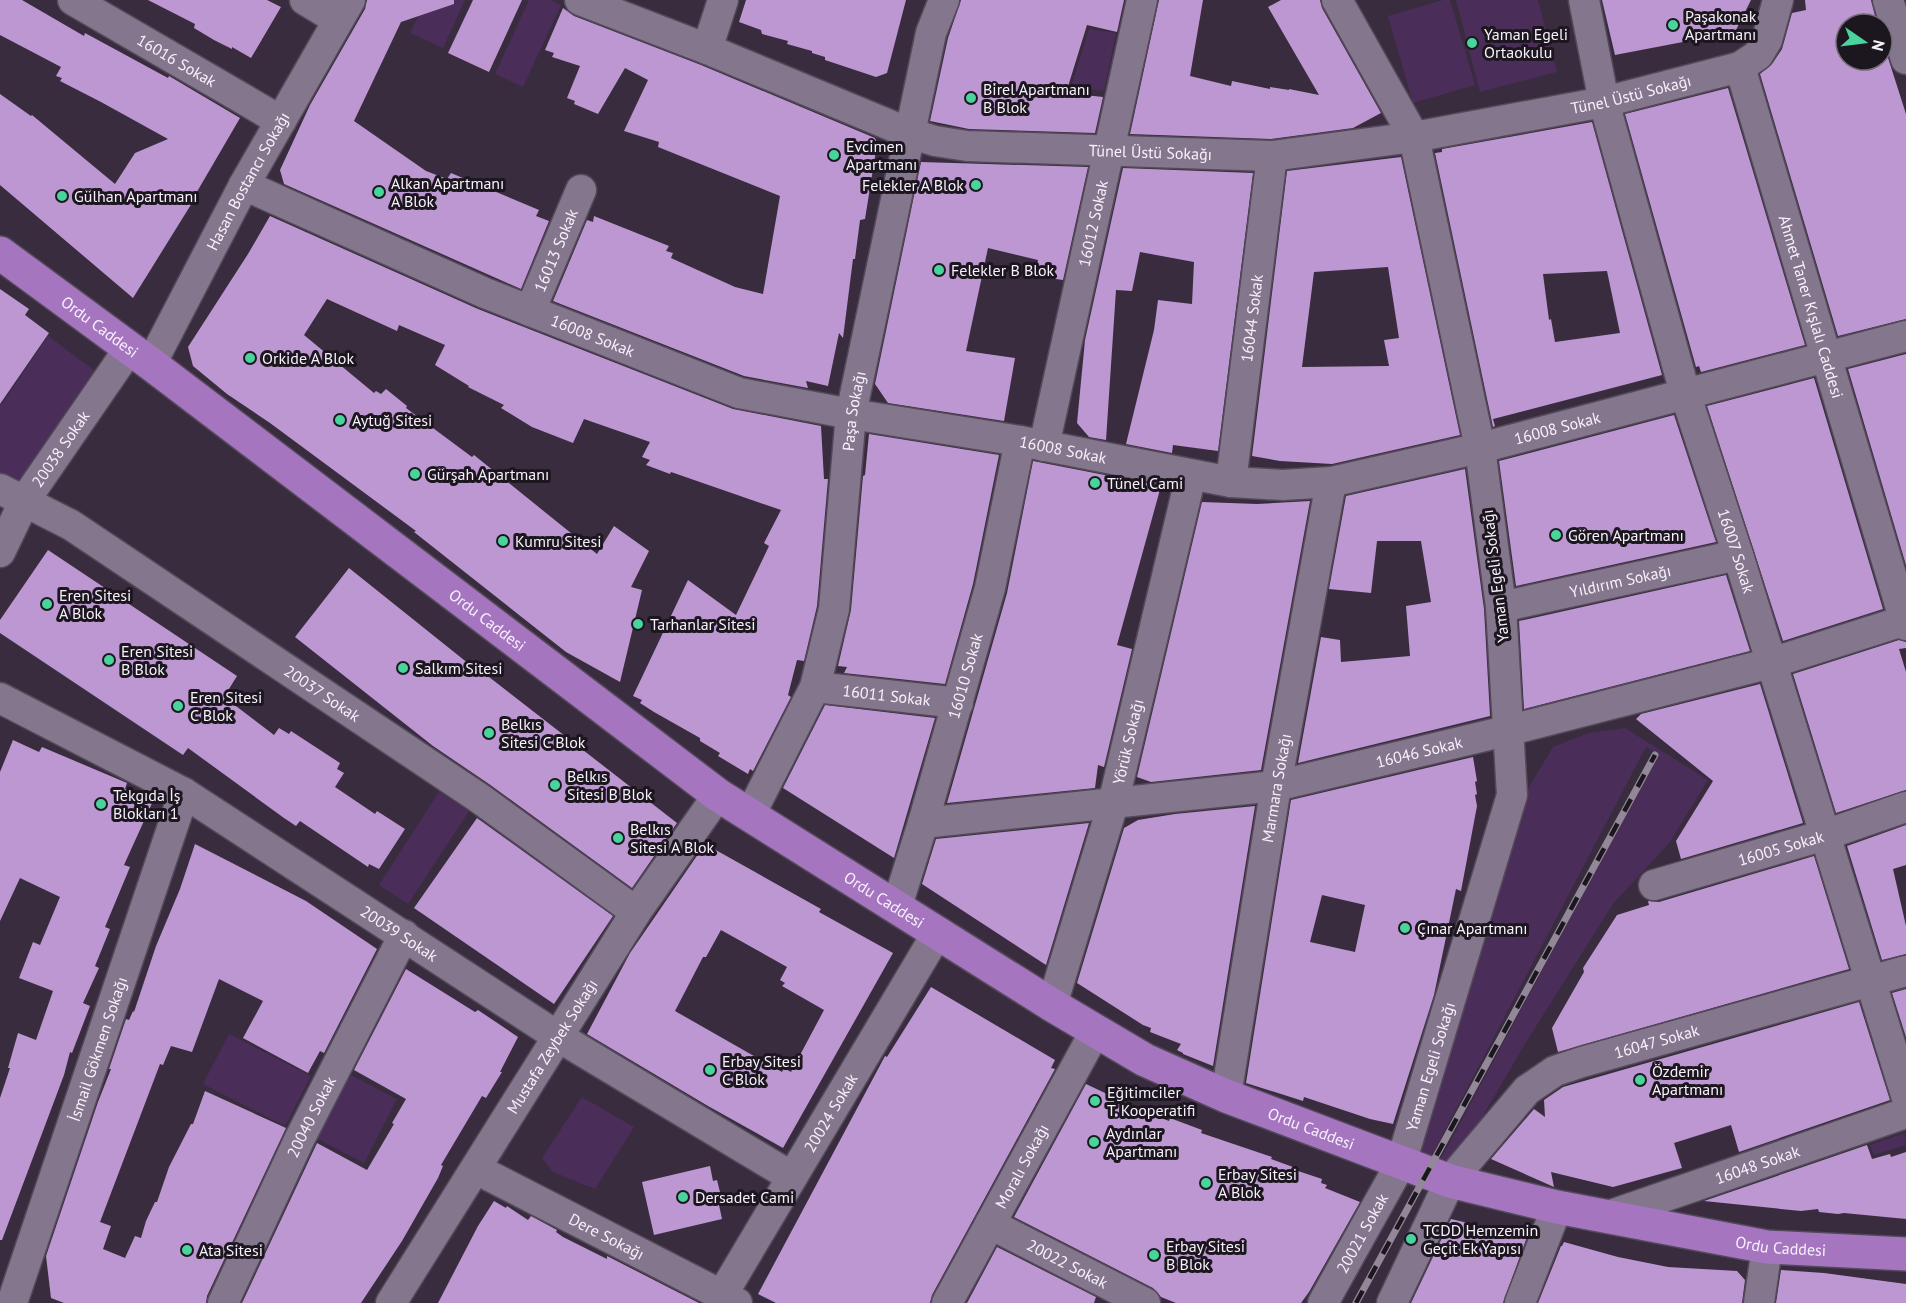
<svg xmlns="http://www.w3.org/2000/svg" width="1906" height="1303" viewBox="0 0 1906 1303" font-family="'PT Sans',sans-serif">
  <rect width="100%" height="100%" fill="#382c3e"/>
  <g fill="#4b2d5a">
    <polygon points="426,0 465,0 443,48 410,33"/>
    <polygon points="529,0 550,0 561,5 523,87 495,74"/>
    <polygon points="1443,0 1450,0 1475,85 1413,103 1388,16"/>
    <polygon points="1456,0 1538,0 1557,72 1480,92"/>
    <polygon points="1089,29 1116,33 1104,91 1071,87"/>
    <polygon points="48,336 99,374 20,491 0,480 0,404 2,404"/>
    <polygon points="1625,728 1708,780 1669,843 1613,904 1525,1044 1452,1169 1438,1164 1658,755 1646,747 1429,1161 1412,1155 1512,815 1553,747 1588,733"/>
    <polygon points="439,792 469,811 408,904 379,885"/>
    <polygon points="229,1034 311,1076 285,1126 203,1084"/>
    <polygon points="345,1072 397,1099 364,1163 312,1136"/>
    <polygon points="582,1097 634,1127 595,1189 553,1172 542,1158"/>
    <polygon points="1905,1133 1906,1145 1874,1155 1870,1145"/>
  </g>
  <g fill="#bd97d2" fill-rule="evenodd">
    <polygon points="0,0 22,0 84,36 85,33 168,78 169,76 240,118 191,202 192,203 133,298 0,185 0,94 31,116 32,115 115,184 135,153 168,139 101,102 60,81 62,78 56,76 61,67 0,35"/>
    <polygon points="148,0 267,0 281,7 251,58 232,47 232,49 214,40 194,28 195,24"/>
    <polygon points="367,0 454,0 454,4 401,22 354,121 426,171 447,179 451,173 539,210 536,216 549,221 521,289 284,184 280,170 310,105 365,9"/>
    <polygon points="473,0 522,0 489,72 448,53"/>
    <polygon points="746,0 906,0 887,73 876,77 825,60 825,57 812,53 812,51 787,44 788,41 762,34 761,30 739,22"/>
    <polygon points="961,0 1124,0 1117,32 1087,25 1066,93 1103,97 1095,133 969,129 930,121 948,38"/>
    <polygon points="1159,0 1203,0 1190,76 1231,86 1232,81 1270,89 1270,87 1289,90 1289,89 1319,95 1268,7 1281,0 1320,0 1322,8 1381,113 1353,128 1271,139 1130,134"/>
    <polygon points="1602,0 1751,0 1735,32 1615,55"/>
    <polygon points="1805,0 1871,0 1877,24 1846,24 1846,60 1882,60 1882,39 1906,114 1906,319 1838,336 1760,74 1772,64 1782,49 1792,13 1806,10"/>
    <polygon points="563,8 574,16 701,65 875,138 877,144 865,219 860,220 855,259 853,259 843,338 839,333 828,386 806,381 808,388 744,376 553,301 587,220 593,222 594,216 669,246 666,251 673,253 671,258 735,287 763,294 780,196 658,147 659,142 624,131 648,80 625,68 598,114 574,104 575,101 567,98 580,66 552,57 554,53 545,50"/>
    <polygon points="1728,88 1805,345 1701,372 1699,366 1696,367 1625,114"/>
    <path d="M 1592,122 L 1662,375 L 1493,419 L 1495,426 L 1493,427 L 1435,153 L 1442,152 L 1442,149 ZM 1607,271 L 1620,333 L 1555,342 L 1551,319 L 1549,320 L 1543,274 Z"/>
    <path d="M 1401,157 L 1460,435 L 1332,464 L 1280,461 L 1252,456 L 1287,171 ZM 1388,267 L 1399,338 L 1384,340 L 1389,366 L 1302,367 L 1314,272 Z"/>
    <polygon points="921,162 1088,167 1063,280 1035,276 1038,260 988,248 966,351 1015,358 1004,421 888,403 875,384"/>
    <polygon points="1123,168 1253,173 1218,451 1173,445 1172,453 1126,444 1154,330 1158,300 1192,304 1194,262 1140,252 1132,291 1116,290 1106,440 1089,437 1077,423 1085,340"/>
    <polygon points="270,216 478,309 733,409 821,426 824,479 828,479 817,606 804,661 797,660 788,695 791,697 753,771 750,769 748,774 718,756 720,753 700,741 700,738 654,712 640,703 642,700 633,696 688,580 736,615 769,546 764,543 781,510 671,472 670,474 646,465 650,460 642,457 650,442 584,419 573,443 532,427 501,408 504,405 468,387 469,386 435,365 445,345 399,325 397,331 327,299 304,335 374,393 376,391 381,394 386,389 407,406 406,408 472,457 474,455 597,554 614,526 649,551 631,587 642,590 620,682 566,652 414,532 416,531 270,423 227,394 193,366 188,347 248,254"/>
    <polygon points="0,289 29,309 25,315 49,333 0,404"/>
    <polygon points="1906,354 1906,565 1848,369"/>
    <polygon points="1814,378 1883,609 1783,641 1707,406"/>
    <polygon points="1674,415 1716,542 1516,586 1499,461"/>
    <polygon points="869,434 999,455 973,584 945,684 844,673 847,667 838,666 851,610 863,476 865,475"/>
    <polygon points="1033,461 1161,486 1117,645 1132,649 1104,767 1098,765 1095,788 947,803 1007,593"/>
    <polygon points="1465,469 1484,609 1490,716 1298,763 1321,637 1340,640 1341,662 1410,656 1406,606 1431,602 1421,541 1377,541 1371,593 1329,589 1346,496"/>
    <polygon points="1310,501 1261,770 1151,782 1137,777 1202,502 1257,504"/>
    <polygon points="48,550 237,676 224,697 274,735 279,728 289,734 291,731 340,763 337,769 344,773 335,787 375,814 377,811 405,829 379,869 369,864 368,867 300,821 296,826 284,818 188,748 183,755 0,633 0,620"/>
    <polygon points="349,568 479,672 480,670 677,823 632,888 489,784 433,746 295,637"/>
    <polygon points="1726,575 1750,651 1524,709 1519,621"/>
    <polygon points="1899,640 1906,642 1906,648 1899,649 1906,672 1906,790 1836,813 1793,674"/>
    <polygon points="1760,684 1803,823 1681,859 1676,841 1713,781 1636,719 1641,714"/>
    <polygon points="825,705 935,718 894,858 783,788"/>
    <polygon points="13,740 39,752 42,747 127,783 125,789 153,801 124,865 130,867 105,927 110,929 95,966 99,968 83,1003 90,1006 72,1053 70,1052 64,1075 2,1240 0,1240 0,1098 10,1068 8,1068 18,1033 36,1040 53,991 19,978 33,942 40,945 60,897 20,878 0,921 0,772"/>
    <path d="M 1473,757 L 1477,781 L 1475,782 L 1477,794 L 1475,795 L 1477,806 L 1461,891 L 1456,889 L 1434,995 L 1393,1124 L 1370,1119 L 1304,1097 L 1303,1101 L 1246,1083 L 1291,800 ZM 1322,895 L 1365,905 L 1355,952 L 1310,942 Z"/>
    <polygon points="1255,806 1213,1066 1183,1054 1183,1053 1177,1050 1181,1044 1150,1032 1151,1028 1143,1025 1077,983 1124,828 1138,820 1175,814"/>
    <polygon points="477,818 613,916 554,1004 414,908"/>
    <polygon points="1089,823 1046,965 922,884 936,839"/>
    <polygon points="1906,825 1906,865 1893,869 1906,926 1906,954 1882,960 1847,846"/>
    <polygon points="195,844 306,901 377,949 324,1053 320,1051 308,1073 243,1038 263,1001 219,979 192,1052 171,1046 163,1065 160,1064 100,1222 111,1226 103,1249 125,1258 135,1236 141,1238 146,1221 155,1202 157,1202 169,1167 191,1124 193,1124 205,1091 286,1128 207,1296 206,1303 64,1303 51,1298 46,1256 98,1102 111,1069 109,1069 126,1019 129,1020 133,1011 134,1012 156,946 180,889"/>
    <path d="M 705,844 L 821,909 L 819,912 L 893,953 L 783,1148 L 708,1106 L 587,1034 L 630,953 ZM 721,930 L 787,967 L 780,980 L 785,983 L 782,986 L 824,1010 L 791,1072 L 784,1068 L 782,1072 L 675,1011 L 703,957 L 706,957 Z"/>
    <polygon points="1814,856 1849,969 1558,1052 1552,1028 1584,972 1583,968 1617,915 1649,905 1648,901 1659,902"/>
    <polygon points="406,969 475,1012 478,1010 518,1037 500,1072 502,1072 486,1098 482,1096 441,1165 443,1166 438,1178 402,1241 361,1303 242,1303 317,1143 367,1170 394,1124 392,1123 406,1099 354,1070"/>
    <polygon points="931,987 1055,1060 1051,1068 1055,1069 932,1295 930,1303 776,1303 758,1294 885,1056 887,1057"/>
    <polygon points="1906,989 1906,1037 1892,993"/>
    <polygon points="1859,1002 1890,1100 1739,1152 1731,1125 1674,1143 1682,1168 1613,1187 1551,1172 1554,1187 1491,1159 1534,1109 1545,1117 1544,1100 1563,1087"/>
    <polygon points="1086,1084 1141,1110 1169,1121 1170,1118 1202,1130 1201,1133 1272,1157 1271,1159 1293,1167 1292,1169 1322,1179 1321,1183 1327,1185 1325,1188 1360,1202 1309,1292 1301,1303 1176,1303 1161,1297 1153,1288 1014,1217"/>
    <polygon points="1867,1145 1872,1159 1890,1154 1891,1157 1906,1152 1906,1219 1844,1213 1838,1214 1819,1212 1818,1209 1801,1211 1704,1201"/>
    <polygon points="710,1166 713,1181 717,1180 723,1204 719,1205 722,1219 654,1235 642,1182"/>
    <polygon points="494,1201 506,1208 507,1206 528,1220 531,1216 557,1230 556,1232 563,1237 607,1259 607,1256 699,1303 438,1303 478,1226"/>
    <polygon points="1451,1219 1527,1237 1503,1303 1411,1303"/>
    <polygon points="1564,1242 1618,1257 1668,1267 1737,1271 1745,1280 1742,1303 1538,1303 1561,1246 1562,1246"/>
    <polygon points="997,1247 1096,1297 1094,1303 967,1303"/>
    <polygon points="1781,1270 1824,1273 1906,1284 1906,1303 1776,1303"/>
  </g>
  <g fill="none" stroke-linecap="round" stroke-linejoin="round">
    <defs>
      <g id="minor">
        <path id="s1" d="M 73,0 L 281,121"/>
        <polyline points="305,0 338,20"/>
        <path id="s2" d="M 580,0 L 707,49 L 909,133 L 935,141 L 967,146 L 1272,156 L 1414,137 L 1604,102 L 1740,67 L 1758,55 L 1767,40 L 1778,0"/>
        <path id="s3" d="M 1584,0 L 1604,102 L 1685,393 L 1738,555 L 1906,1095"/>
        <polyline points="1888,0 1906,59"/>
        <polyline points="707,49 723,0"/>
        <path id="s4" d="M 1740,67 L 1906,625"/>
        <path id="s5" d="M 244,185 L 485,293 L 739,393 L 851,414 L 1020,441 L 1231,482 L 1283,485 L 1331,482 L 1480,448 L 1906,336"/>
        <path id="s6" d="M 530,311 L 581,190"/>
        <path id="s7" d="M 151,364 L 244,185 L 350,0"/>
        <path id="s8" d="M 1044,446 L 1142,0"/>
        <path id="s9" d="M 1231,482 L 1272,156"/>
        <path id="s10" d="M 0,489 L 71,525 L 479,798 L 636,912"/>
        <path id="s11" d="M 0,552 L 25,500 L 129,349"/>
        <path id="s12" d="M 1501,607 L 1738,555"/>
        <path id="s13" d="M 815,687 L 958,703"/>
        <path id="s14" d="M 0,698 L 184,793 L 557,1036 L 792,1177"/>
        <path id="s15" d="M 750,815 L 815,687 L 834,609 L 851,414 L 931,33 L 944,0"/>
        <path id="s16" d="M 923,823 L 1276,786 L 1510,730 L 1771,663 L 1906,620"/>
        <path id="s17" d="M 1654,885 L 1825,835 L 1906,807"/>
        <path id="s18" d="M 897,906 L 923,823 L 990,588 L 1020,441"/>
        <path id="s19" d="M 1052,1005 L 1113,804 L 1191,475"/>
        <path id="s20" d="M 1226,1096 L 1276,786 L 1331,482"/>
        <path id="s21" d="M 476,1169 L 737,1303"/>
        <path id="s22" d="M 1608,1216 L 1906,1113"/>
        <path id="s23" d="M 990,1224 L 1145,1303"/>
        <path id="s24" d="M 722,1295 L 938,932"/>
        <path id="s25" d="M 12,1303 L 184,793"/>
        <path id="s26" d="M 223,1303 L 300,1138 L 404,935"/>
        <path id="s27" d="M 391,1303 L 636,912 L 718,795"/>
        <path id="s28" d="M 947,1303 L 1096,1030"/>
        <path id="s29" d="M 1323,1303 L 1401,1163 L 1512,795 L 1501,607 L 1480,448 L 1414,137 L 1337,0"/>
        <path id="s30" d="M 1392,1303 L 1450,1181 L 1527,1090 L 1555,1071 L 1582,1062 L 1906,971"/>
        <polyline points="1520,1303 1557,1207"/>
        <polyline points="1759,1303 1767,1247"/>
      </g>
      <g id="major">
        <path id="s31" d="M 0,253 L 151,364 L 718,795 L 1052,1005 L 1145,1060 L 1226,1096 L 1450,1181 L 1557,1207 L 1767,1247 L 1906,1254"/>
      </g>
    </defs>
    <use href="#minor" stroke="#534959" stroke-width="33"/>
    <use href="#major" stroke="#534959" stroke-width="36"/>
    <use href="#minor" stroke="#84778d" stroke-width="30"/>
    <use href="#major" stroke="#a675c0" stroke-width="33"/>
    <defs>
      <polyline id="rail" points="1356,1303 1655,755"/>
    </defs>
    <use href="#rail" stroke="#928897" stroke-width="7"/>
    <use href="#rail" stroke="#1c161f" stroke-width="4.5" stroke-dasharray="14" stroke-linecap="butt"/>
  </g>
  <g fill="#49d49d" stroke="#1c161f" stroke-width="2">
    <circle cx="1673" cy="25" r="6"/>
    <circle cx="1472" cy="43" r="6"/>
    <circle cx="971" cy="98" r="6"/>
    <circle cx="834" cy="155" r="6"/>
    <circle cx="976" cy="185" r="6"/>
    <circle cx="379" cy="192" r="6"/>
    <circle cx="62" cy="196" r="6"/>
    <circle cx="939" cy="270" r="6"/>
    <circle cx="250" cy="358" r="6"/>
    <circle cx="340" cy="420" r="6"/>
    <circle cx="415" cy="474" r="6"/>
    <circle cx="1095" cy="483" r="6"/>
    <circle cx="1556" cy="535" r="6"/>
    <circle cx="503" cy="541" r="6"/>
    <circle cx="47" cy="604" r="6"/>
    <circle cx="638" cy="624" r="6"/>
    <circle cx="109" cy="660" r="6"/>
    <circle cx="403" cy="668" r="6"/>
    <circle cx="178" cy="706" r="6"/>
    <circle cx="489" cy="733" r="6"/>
    <circle cx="555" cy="785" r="6"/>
    <circle cx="101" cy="804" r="6"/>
    <circle cx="618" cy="838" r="6"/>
    <circle cx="1405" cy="928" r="6"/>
    <circle cx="710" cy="1070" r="6"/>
    <circle cx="1640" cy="1080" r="6"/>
    <circle cx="1095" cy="1101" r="6"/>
    <circle cx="1094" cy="1142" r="6"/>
    <circle cx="1206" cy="1183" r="6"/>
    <circle cx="683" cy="1197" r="6"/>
    <circle cx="1411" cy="1239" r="6"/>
    <circle cx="187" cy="1250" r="6"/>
    <circle cx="1154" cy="1255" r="6"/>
  </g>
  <g text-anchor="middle" stroke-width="6" stroke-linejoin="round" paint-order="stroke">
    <g font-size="16" fill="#f8f0fc" stroke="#1c161f" text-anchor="start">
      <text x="1685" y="22">Paşakonak<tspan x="1685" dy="18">Apartmanı</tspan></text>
      <text x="1484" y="40">Yaman Egeli<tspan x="1484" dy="18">Ortaokulu</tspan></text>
      <text x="983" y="95">Birel Apartmanı<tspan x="983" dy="18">B Blok</tspan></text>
      <text x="846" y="152">Evcimen<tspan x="846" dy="18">Apartmanı</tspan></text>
      <text x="391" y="189">Alkan Apartmanı<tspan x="391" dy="18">A Blok</tspan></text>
      <text x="964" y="191" text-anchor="end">Felekler A Blok</text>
      <text x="74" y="202">Gülhan Apartmanı</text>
      <text x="951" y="276">Felekler B Blok</text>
      <text x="262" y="364">Orkide A Blok</text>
      <text x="352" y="426">Aytuğ Sitesi</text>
      <text x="427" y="480">Gürşah Apartmanı</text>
      <text x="1107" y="489">Tünel Cami</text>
      <text x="1568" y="541">Gören Apartmanı</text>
      <text x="515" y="547">Kumru Sitesi</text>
      <text x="59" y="601">Eren Sitesi<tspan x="59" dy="18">A Blok</tspan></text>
      <text x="650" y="630">Tarhanlar Sitesi</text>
      <text x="121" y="657">Eren Sitesi<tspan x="121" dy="18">B Blok</tspan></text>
      <text x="415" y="674">Salkım Sitesi</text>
      <text x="190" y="703">Eren Sitesi<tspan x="190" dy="18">C Blok</tspan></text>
      <text x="501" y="730">Belkıs<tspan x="501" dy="18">Sitesi C Blok</tspan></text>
      <text x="567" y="782">Belkıs<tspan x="567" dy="18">Sitesi B Blok</tspan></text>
      <text x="113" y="801">Tekgıda İş<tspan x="113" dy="18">Blokları 1</tspan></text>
      <text x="630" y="835">Belkıs<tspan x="630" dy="18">Sitesi A Blok</tspan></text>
      <text x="1417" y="934">Çınar Apartmanı</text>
      <text x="722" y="1067">Erbay Sitesi<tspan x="722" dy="18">C Blok</tspan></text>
      <text x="1652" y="1077">Özdemir<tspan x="1652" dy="18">Apartmanı</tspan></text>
      <text x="1107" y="1098">Eğitimciler<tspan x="1107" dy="18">T. Kooperatifi</tspan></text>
      <text x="1106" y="1139">Aydınlar<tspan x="1106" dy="18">Apartmanı</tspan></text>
      <text x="1218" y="1180">Erbay Sitesi<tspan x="1218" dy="18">A Blok</tspan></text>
      <text x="695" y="1203">Dersadet Cami</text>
      <text x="1423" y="1236">TCDD Hemzemin<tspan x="1423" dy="18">Geçit Ek Yapısı</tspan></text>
      <text x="1166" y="1252">Erbay Sitesi<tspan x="1166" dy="18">B Blok</tspan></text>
      <text x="199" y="1256">Ata Sitesi</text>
    </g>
    <g font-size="16" fill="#f8f0fc" stroke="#1c161f">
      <text dy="6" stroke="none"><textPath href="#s1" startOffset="120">16016 Sokak</textPath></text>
      <text dy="6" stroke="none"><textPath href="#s2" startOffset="1084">Tünel Üstü Sokağı</textPath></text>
      <text dy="6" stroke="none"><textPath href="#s2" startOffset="598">Tünel Üstü Sokağı</textPath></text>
      <text dy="6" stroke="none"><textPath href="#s7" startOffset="207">Hasan Bostancı Sokağı</textPath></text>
      <text dy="6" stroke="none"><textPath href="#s8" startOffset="228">16012 Sokak</textPath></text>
      <text dy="6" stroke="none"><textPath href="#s6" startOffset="66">16013 Sokak</textPath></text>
      <text dy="6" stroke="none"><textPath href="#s4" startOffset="250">Ahmet Taner Kışlalı Caddesi</textPath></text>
      <text dy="6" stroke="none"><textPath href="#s9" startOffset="165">16044 Sokak</textPath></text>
      <text dy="6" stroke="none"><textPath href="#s31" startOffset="124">Ordu Caddesi</textPath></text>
      <text dy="6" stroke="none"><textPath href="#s5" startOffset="380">16008 Sokak</textPath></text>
      <text dy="6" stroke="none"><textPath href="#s15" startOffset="423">Paşa Sokağı</textPath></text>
      <text dy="6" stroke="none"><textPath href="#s5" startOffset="1370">16008 Sokak</textPath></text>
      <text dy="6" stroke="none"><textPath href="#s11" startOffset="120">20038 Sokak</textPath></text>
      <text dy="6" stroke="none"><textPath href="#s5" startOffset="866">16008 Sokak</textPath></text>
      <text dy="6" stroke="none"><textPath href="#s3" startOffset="572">16007 Sokak</textPath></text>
      <text transform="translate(1495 576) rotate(-97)" y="6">Yaman Egeli Sokağı</text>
      <text dy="6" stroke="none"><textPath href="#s12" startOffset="122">Yıldırım Sokağı</textPath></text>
      <text dy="6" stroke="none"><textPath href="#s31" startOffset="610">Ordu Caddesi</textPath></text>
      <text dy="6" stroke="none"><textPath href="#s18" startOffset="240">16010 Sokak</textPath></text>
      <text dy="6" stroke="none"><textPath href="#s10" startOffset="382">20037 Sokak</textPath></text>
      <text dy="6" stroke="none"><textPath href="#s13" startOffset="72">16011 Sokak</textPath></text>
      <text dy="6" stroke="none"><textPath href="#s19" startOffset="274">Yörük Sokağı</textPath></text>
      <text dy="6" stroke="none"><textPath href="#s16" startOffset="502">16046 Sokak</textPath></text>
      <text dy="6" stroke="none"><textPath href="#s20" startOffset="312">Marmara Sokağı</textPath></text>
      <text dy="6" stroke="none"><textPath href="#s17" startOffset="132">16005 Sokak</textPath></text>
      <text dy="6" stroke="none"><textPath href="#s31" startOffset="1096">Ordu Caddesi</textPath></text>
      <text dy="6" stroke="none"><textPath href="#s14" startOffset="464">20039 Sokak</textPath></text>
      <text dy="6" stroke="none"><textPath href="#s30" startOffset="394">16047 Sokak</textPath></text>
      <text dy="6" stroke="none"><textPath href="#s27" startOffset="303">Mustafa Zeybek Sokağı</textPath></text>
      <text dy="6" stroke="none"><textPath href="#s25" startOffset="268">İsmail Gökmen Sokağı</textPath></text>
      <text dy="6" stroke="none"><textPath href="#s29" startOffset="261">Yaman Egeli Sokağı</textPath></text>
      <text dy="6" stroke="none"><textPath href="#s24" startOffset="212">20024 Sokak</textPath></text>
      <text dy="6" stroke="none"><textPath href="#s26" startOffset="206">20040 Sokak</textPath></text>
      <text dy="6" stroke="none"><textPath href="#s31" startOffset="1582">Ordu Caddesi</textPath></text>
      <text dy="6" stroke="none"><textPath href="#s22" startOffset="158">16048 Sokak</textPath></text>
      <text dy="6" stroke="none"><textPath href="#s28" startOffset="156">Moralı Sokağı</textPath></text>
      <text dy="6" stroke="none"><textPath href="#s29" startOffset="80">20021 Sokak</textPath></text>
      <text dy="6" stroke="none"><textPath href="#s21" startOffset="147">Dere Sokağı</textPath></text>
      <text dy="6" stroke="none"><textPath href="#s31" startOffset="2068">Ordu Caddesi</textPath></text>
      <text dy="6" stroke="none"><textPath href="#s23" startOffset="87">20022 Sokak</textPath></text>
    </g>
  </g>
  <g transform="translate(1864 42) rotate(104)"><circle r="28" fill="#1c161f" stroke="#746d77" stroke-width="1.5"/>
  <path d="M0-4.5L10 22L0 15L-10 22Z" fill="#49d49d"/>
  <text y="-9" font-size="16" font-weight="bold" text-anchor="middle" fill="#f8f0fc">N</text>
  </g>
</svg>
